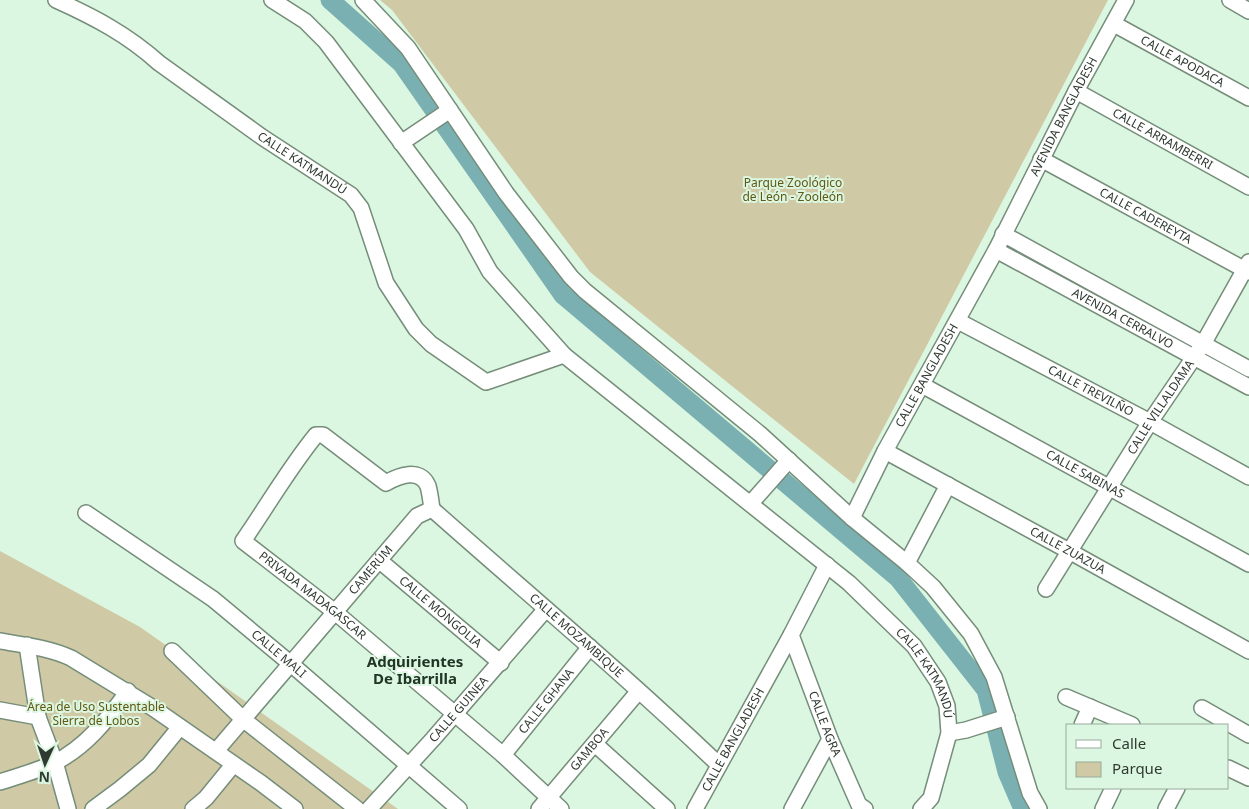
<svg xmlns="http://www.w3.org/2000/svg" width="1249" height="809" viewBox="0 0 1249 809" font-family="'Noto Sans',sans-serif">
  <rect width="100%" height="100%" fill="#dcf7e1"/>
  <g fill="#cfc9a5">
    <polygon points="380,0 1108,0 854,484 590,272 392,10"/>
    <polygon points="0,551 140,627 398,809 0,809"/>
  </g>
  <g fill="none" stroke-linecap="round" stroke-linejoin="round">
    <polyline stroke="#7bb0b3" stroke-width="19" points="330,0 402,64 563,295 898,578 986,690 1007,772 1023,809"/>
    <defs>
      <g id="minor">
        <path id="s1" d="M 56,0 C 94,17 128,35 159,63 L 262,137 L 351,195 L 361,208 L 386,283 L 416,329 L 431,344 L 486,382 L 564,355 L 849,583 L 914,646 L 938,682 L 947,706 L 949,733 L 931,798 L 921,809"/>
        <polyline points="272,0 305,21 326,42 466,229 490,272 564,355"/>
        <polyline points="363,0 408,48 506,193 571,277 585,291 760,434 852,518 907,563 933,587 971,634 994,677 1030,793 1039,809"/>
        <polyline points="1230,0 1249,11"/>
        <path id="s2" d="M 1114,24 L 1249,98"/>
        <path id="s3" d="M 1076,91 L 1249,187"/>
        <polyline points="401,143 450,110"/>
        <path id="s4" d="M 1041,159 L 1249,272"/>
        <polyline points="1003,234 1249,369"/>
        <path id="s5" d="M 996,250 L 1249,387"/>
        <path id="s6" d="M 958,321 L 1150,422 L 1249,477"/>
        <path id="s7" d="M 922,385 L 1249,564"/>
        <path id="s8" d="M 885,451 L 1069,551 L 1249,651"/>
        <polyline points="751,503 789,460"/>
        <path id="s9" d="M 432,509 C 431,502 430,493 428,486 C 420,467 398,476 386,483 L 323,435 L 316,435 C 289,468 268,505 243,541 L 335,612 L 503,755 L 561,809"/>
        <path id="s10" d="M 432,509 C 528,594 627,677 719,765"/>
        <path id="s11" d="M 86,513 L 213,599 L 291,664 L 459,809"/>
        <path id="s12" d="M 852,518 L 885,451 L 996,250 L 1076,91 L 1126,0"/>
        <path id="s13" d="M 380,561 L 501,663"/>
        <polyline points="907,563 948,485"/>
        <path id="s14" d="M 1046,589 L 1150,422 L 1203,344 L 1249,262"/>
        <path id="s15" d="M 791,635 L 830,739 L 859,805 L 865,809"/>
        <path d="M 0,641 C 24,645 49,648 71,658 L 153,708 L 261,783 L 295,809"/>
        <polyline points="27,645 38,717 55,762 68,809"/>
        <polyline points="172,651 244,720 357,809"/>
        <polyline points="1066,697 1132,725"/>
        <polyline points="1202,708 1249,735"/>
        <polyline points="0,710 38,717"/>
        <polyline points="1082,725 1090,707"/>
        <polyline points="949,733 966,730 1007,717"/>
        <polyline points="595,744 667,809"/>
        <path id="s16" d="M 216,751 L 417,516 L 432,509"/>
        <path id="s17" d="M 503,755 L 590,647"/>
        <polyline points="1228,768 1249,778"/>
        <path d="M 0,782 C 18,776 37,771 54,763 C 86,747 108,719 128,691"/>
        <polyline points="93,809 120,789 149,765 180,727"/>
        <polyline points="193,809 206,798 233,765"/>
        <path id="s18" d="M 369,809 L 433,739 L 546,609"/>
        <path id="s19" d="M 539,809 L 638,692"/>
        <path id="s20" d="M 695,809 L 791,635 L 827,565"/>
        <polyline points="792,809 830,739"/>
        <polyline points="1103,809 1113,788"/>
        <polyline points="1166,809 1177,788"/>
      </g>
    </defs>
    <use href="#minor" stroke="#758d79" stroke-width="18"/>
    <use href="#minor" stroke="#fff" stroke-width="15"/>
  </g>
  <g text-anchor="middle" stroke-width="4" stroke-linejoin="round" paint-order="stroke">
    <g font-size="12" fill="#2f3a31" stroke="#dcf7e1">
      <text dy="4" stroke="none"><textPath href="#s2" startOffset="78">CALLE APODACA</textPath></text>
      <text dy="4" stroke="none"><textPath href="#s12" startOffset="454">AVENIDA BANGLADESH</textPath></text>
      <text dy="4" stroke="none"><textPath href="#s3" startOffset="99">CALLE ARRAMBERRI</textPath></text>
      <text dy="4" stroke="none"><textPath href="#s1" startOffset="296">CALLE KATMANDÚ</textPath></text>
      <text dy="4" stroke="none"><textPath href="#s4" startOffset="119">CALLE CADEREYTA</textPath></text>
      <text dy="4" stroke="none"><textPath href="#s5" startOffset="144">AVENIDA CERRALVO</textPath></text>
      <text dy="4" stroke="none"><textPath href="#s12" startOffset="161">CALLE BANGLADESH</textPath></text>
      <text dy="4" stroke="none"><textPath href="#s6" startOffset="150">CALLE TREVILÑO</textPath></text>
      <text dy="4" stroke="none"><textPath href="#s14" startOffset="215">CALLE VILLALDAMA</textPath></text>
      <text dy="4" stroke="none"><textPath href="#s7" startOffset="186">CALLE SABINAS</textPath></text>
      <text dy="4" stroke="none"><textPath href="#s8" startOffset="208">CALLE ZUAZUA</textPath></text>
      <text dy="4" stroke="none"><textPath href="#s16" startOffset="238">CAMERÚM</textPath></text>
      <text dy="4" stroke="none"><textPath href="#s9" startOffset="375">PRIVADA MADAGASCAR</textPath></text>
      <text dy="4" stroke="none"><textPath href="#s13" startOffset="79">CALLE MONGOLIA</textPath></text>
      <text dy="4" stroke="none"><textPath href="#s10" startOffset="192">CALLE MOZAMBIQUE</textPath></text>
      <text dy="4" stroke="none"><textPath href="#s11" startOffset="239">CALLE MALI</textPath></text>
      <text dy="4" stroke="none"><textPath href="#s1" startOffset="1160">CALLE KATMANDÚ</textPath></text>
      <text dy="4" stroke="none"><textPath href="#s17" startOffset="69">CALLE GHANA</textPath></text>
      <text dy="4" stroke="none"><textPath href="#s18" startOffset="134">CALLE GUINEA</textPath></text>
      <text dy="4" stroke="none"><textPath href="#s15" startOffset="95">CALLE AGRA</textPath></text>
      <text dy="4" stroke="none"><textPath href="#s20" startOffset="79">CALLE BANGLADESH</textPath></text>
      <text dy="4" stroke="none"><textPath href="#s19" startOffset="78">GAMBOA</textPath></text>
    </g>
    <g font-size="12" fill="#625713" stroke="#dcf7e1">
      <text x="793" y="187">Parque Zoológico<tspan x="793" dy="14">de León - Zooleón</tspan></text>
      <text x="96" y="711">Área de Uso Sustentable<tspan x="96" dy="14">Sierra de Lobos</tspan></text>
    </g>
    <g font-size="15" font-weight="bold" fill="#203525" stroke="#dcf7e1">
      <text x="415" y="667">Adquirientes<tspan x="415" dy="17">De Ibarrilla</tspan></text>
    </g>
  </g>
  <rect x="1066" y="724" width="162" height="65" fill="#dcf7e1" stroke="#97ab9b"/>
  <rect x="1076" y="740" width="25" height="8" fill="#ffffff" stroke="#97ab9b"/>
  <text x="1112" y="749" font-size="15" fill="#2f3a31">Calle</text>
  <rect x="1076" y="762" width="25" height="15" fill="#cfc9a5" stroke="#97ab9b"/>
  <text x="1112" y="774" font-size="15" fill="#2f3a31">Parque</text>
  <g transform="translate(45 764) rotate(183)" stroke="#dcf7e1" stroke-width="4" paint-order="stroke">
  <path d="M0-4L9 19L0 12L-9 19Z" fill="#2f3a31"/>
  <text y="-8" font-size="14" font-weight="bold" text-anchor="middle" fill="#2f3a31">N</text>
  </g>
</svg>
